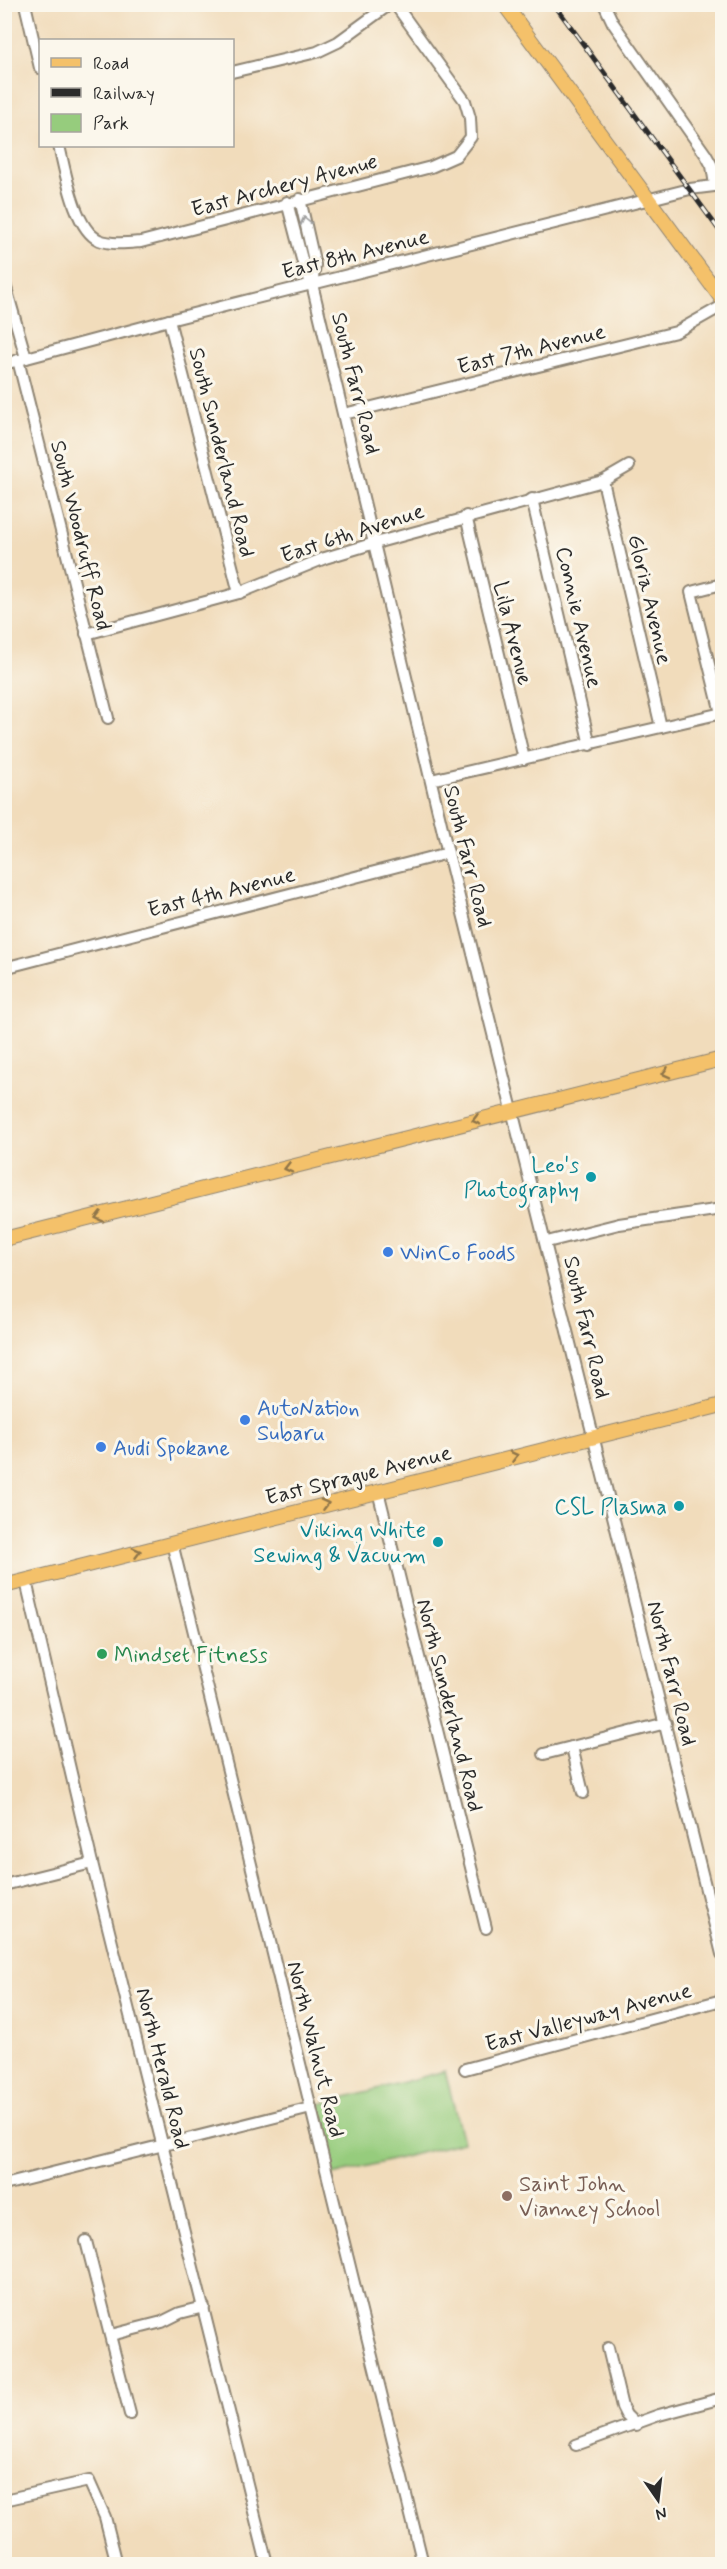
<svg xmlns="http://www.w3.org/2000/svg" width="727" height="2569" viewBox="0 0 727 2569" font-family="Mynerve,sans-serif">
  <rect width="100%" height="100%" fill="#fbf7ec"/>
  <filter id="ink" filterUnits="userSpaceOnUse"><feTurbulence type="fractalNoise" baseFrequency=".0167" numOctaves="2"/><feDisplacementMap in="SourceGraphic" scale="12" xChannelSelector="R" yChannelSelector="G"/><feConvolveMatrix kernelMatrix="1 2 1 2 8 2 1 2 1" color-interpolation-filters="sRGB"/></filter>
  <filter id="wash" filterUnits="userSpaceOnUse"><feTurbulence type="fractalNoise" baseFrequency=".008" numOctaves="4" result="noise"/><feDisplacementMap in="SourceGraphic" scale="24" xChannelSelector="R" yChannelSelector="G"/><feGaussianBlur stdDeviation="1.35" result="paint"/><feColorMatrix in="noise" values="0 0 0 0 0 0 0 0 0 0 0 0 0 0 0 0 0 1.4 0 .05"/><feComposite in="paint" operator="in"/></filter>
  <g filter="url(#wash)">
    <rect width="100%" height="100%" fill="#f1dcbb"/>
    <polygon fill="#96cc7d" stroke="#607c54" stroke-width="1.5" points="445,2071 463,2142 333,2175 316,2105"/>
  </g>
  <g filter="url(#ink)">
    <g fill="none" stroke-linecap="round" stroke-linejoin="round">
      <defs>
        <g id="minor">
          <polyline points="25,4 40,68"/>
          <polyline points="604,4 613,23 706,155 712,166 715,185"/>
          <polyline points="232,72 317,52 338,42 390,4"/>
          <path d="M 59,146 C 65,169 74,229 99,240 C 112,245 128,243 141,242 L 431,167 L 456,156 L 471,137 L 470,118 L 465,101 L 395,4"/>
          <polyline points="300,199 315,265 312,284"/>
          <polyline points="287,202 304,267 312,284 448,853 722,1954"/>
          <polyline points="4,281 26,358"/>
          <polyline points="169,320 239,593"/>
          <polyline points="18,360 108,718"/>
          <polyline points="4,364 169,320 690,189 722,185"/>
          <polyline points="344,414 676,332 722,306"/>
          <polyline points="603,481 661,727"/>
          <polyline points="532,499 590,745"/>
          <polyline points="466,516 524,759"/>
          <polyline points="86,634 239,593 325,558 375,543 603,481 629,466"/>
          <polyline points="721,713 691,592 722,584"/>
          <polyline points="431,780 722,713"/>
          <polyline points="4,968 448,853"/>
          <polyline points="547,1242 619,1224 722,1209"/>
          <polyline points="378,1491 486,1928"/>
          <polyline points="172,1543 423,2564"/>
          <polyline points="26,1581 92,1863 267,2564"/>
          <polyline points="572,1747 583,1793"/>
          <polyline points="544,1754 666,1723"/>
          <polyline points="4,1885 92,1863"/>
          <polyline points="465,2069 722,2000"/>
          <polyline points="4,2185 311,2108"/>
          <polyline points="86,2241 130,2414"/>
          <polyline points="111,2335 162,2322 180,2313 204,2307"/>
          <polyline points="608,2348 622,2407 626,2415 636,2425"/>
          <polyline points="576,2445 659,2415 722,2398"/>
          <polyline points="4,2500 89,2481 105,2517 117,2564"/>
        </g>
        <g id="major">
          <polyline points="504,4 722,299"/>
          <polyline points="4,1239 722,1059"/>
          <polyline points="4,1586 722,1405"/>
        </g>
      </defs>
      <use href="#minor" stroke="#8e8473" stroke-width="14"/>
      <use href="#major" stroke="#8e8473" stroke-width="16"/>
      <use href="#minor" stroke="#fff" stroke-width="10"/>
      <use href="#major" stroke="#f4c16a" stroke-width="14"/>
      <defs>
        <polyline id="rail" points="554,4 722,234"/>
      </defs>
      <use href="#rail" stroke="#2b2b2b" stroke-width="5"/>
      <use href="#rail" stroke="#fbf7ec" stroke-width="3" stroke-dasharray="9" stroke-linecap="butt"/>
    </g>
    <defs><path id="oneway-chevron" d="M-2-3.5L2.5 0L-2 3.5" fill="none" stroke-width="1.6" stroke-linecap="round" stroke-linejoin="round" transform="scale(1.5)"/></defs>
    <use stroke="#a0a0a0" href="#oneway-chevron" transform="translate(305 221) rotate(-103)"/>
    <g stroke="#90764a">
      <use href="#oneway-chevron" transform="translate(666 1073) rotate(166)"/>
      <use href="#oneway-chevron" transform="translate(476 1120) rotate(166)"/>
      <use href="#oneway-chevron" transform="translate(288 1168) rotate(166)"/>
      <use href="#oneway-chevron" transform="translate(99 1217) rotate(166)"/>
      <use href="#oneway-chevron" transform="translate(514 1456) rotate(-14)"/>
      <use href="#oneway-chevron" transform="translate(325 1504) rotate(-14)"/>
      <use href="#oneway-chevron" transform="translate(137 1552) rotate(-15)"/>
    </g>
  </g>
  <g fill="#0f9aa8" stroke="#fbf7ec" stroke-width="2">
    <circle cx="591" cy="1177" r="6"/>
    <circle cx="679" cy="1506" r="6"/>
    <circle cx="438" cy="1542" r="6"/>
  </g>
  <g fill="#3f7fe0" stroke="#fbf7ec" stroke-width="2">
    <circle cx="388" cy="1252" r="6"/>
    <circle cx="245" cy="1420" r="6"/>
    <circle cx="101" cy="1447" r="6"/>
  </g>
  <circle fill="#2e9e5b" stroke="#fbf7ec" stroke-width="2" cx="102" cy="1654" r="6"/>
  <circle fill="#8d6e63" stroke="#fbf7ec" stroke-width="2" cx="507" cy="2196" r="6"/>
  <g text-anchor="middle" stroke-width="6" stroke-linejoin="round" paint-order="stroke">
    <g font-size="22" fill="#2b2b2b" stroke="#fbf7ec">
      <text transform="translate(284 184) rotate(-15)" y="8">East Archery Avenue</text>
      <text transform="translate(355 253) rotate(-14)" y="8">East 8th Avenue</text>
      <text transform="translate(531 348) rotate(-14)" y="8">East 7th Avenue</text>
      <text transform="translate(357 383) rotate(76)" y="8">South Farr Road</text>
      <text transform="translate(223 452) rotate(76)" y="8">South Sunderland Road</text>
      <text transform="translate(352 532) rotate(-18)" y="8">East 6th Avenue</text>
      <text transform="translate(82 535) rotate(76)" y="8">South Woodruff Road</text>
      <text transform="translate(651 599) rotate(77)" y="8">Gloria Avenue</text>
      <text transform="translate(580 617) rotate(77)" y="8">Connie Avenue</text>
      <text transform="translate(514 633) rotate(76)" y="8">Lila Avenue</text>
      <text transform="translate(469 856) rotate(76)" y="8">South Farr Road</text>
      <text transform="translate(221 891) rotate(-14)" y="8">East 4th Avenue</text>
      <text transform="translate(588 1327) rotate(77)" y="8">South Farr Road</text>
      <text transform="translate(358 1474) rotate(-14)" y="8">East Sprague Avenue</text>
      <text transform="translate(673 1673) rotate(76)" y="8">North Farr Road</text>
      <text transform="translate(451 1705) rotate(76)" y="8">North Sunderland Road</text>
      <text transform="translate(588 2016) rotate(-15)" y="8">East Valleyway Avenue</text>
      <text transform="translate(317 2049) rotate(76)" y="8">North Walnut Road</text>
      <text transform="translate(164 2068) rotate(76)" y="8">North Herald Road</text>
    </g>
    <g font-size="22" fill="#0d838f" stroke="#fbf7ec" text-anchor="end">
      <text x="579" y="1172">Leo's<tspan x="579" dy="25">Photography</tspan></text>
      <text x="667" y="1514">CSL Plasma</text>
      <text x="426" y="1537">Viking White<tspan x="426" dy="25">Sewing &amp; Vacuum</tspan></text>
    </g>
    <g font-size="22" fill="#366cbe" stroke="#fbf7ec" text-anchor="start">
      <text x="400" y="1260">WinCo Foods</text>
      <text x="257" y="1415">AutoNation<tspan x="257" dy="25">Subaru</tspan></text>
      <text x="113" y="1455">Audi Spokane</text>
    </g>
    <g font-size="22" fill="#27864d" stroke="#fbf7ec" text-anchor="start">
      <text x="114" y="1662">Mindset Fitness</text>
    </g>
    <g font-size="22" fill="#785e54" stroke="#fbf7ec" text-anchor="start">
      <text x="519" y="2191">Saint John<tspan x="519" dy="25">Vianney School</tspan></text>
    </g>
  </g>
  <rect width="727" height="2569" fill="none" stroke="#fbf7ec" stroke-width="24"/>
  <rect x="39" y="39" width="195" height="108" fill="#fbf7ec" stroke="#a8a59f" stroke-width="1.5"/>
  <rect x="51" y="58" width="30" height="9" fill="#f4c16a" stroke="#a8a59f" stroke-width="1.5"/>
  <text x="93" y="69" font-size="18" fill="#2b2b2b">Road</text>
  <rect x="51" y="88" width="30" height="9" fill="#2b2b2b" stroke="#a8a59f" stroke-width="1.5"/>
  <text x="93" y="99" font-size="18" fill="#2b2b2b">Railway</text>
  <rect x="51" y="114" width="30" height="18" fill="#96cc7d" stroke="#a8a59f" stroke-width="1.5"/>
  <text x="93" y="129" font-size="18" fill="#2b2b2b">Park</text>
  <g transform="translate(658 2500) rotate(166)" stroke="#fbf7ec" stroke-width="4.5" paint-order="stroke">
  <path d="M0-4.5L10 22L0 15L-10 22Z" fill="#2b2b2b"/>
  <text y="-9" font-size="16" font-weight="bold" text-anchor="middle" fill="#2b2b2b">N</text>
  </g>
</svg>
